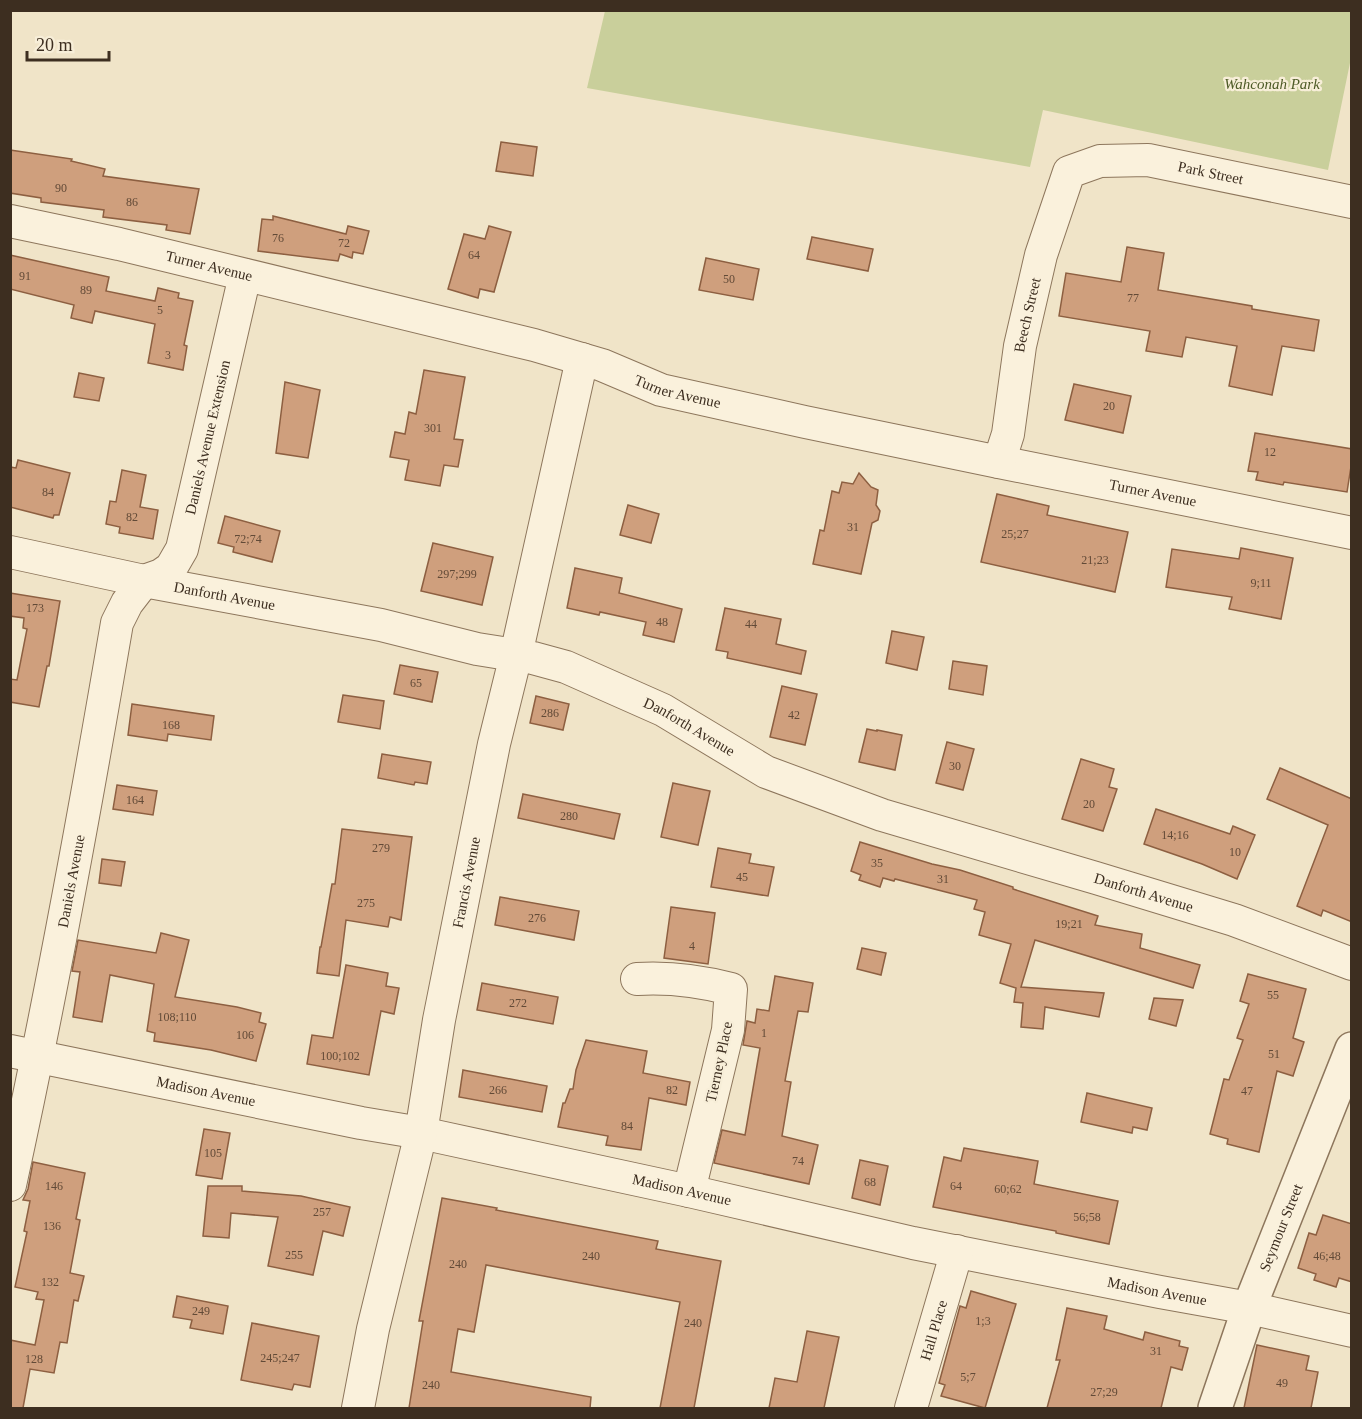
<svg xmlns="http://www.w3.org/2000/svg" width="1362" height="1419" viewBox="0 0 1362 1419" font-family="Georgia,serif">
  <rect width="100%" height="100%" fill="#f0e4c8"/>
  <polygon fill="#c9cf9b" points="605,11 1351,11 1351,58 1328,170 1043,110 1030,167 587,88"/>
  <g fill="#cf9f7d" stroke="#8d5f41" stroke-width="1.5">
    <polygon points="501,142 537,147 533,176 496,171"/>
    <polygon points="10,150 72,159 71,161 105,169 103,176 199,189 190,234 166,230 167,225 103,217 104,210 41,202 41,198 10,193"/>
    <polygon points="273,216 346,234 348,226 369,231 363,254 353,252 352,258 340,254 338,261 258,251 262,219 273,220"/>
    <polygon points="489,226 511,232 494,292 480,289 478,298 448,289 464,234 485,239"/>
    <polygon points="812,237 873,249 868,271 807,259"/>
    <polygon points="1127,247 1164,253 1158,290 1252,306 1252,309 1319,320 1314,351 1282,346 1272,395 1229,386 1237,346 1186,337 1182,357 1146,351 1150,331 1059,316 1066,273 1121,282"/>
    <polygon points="10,255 109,277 106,291 155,301 158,288 179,293 178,298 193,301 184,345 187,346 183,370 148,363 155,324 95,311 92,323 71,318 74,305 10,289"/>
    <polygon points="706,258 759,269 753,300 699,290"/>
    <polygon points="424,370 465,377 454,439 463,440 458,467 444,465 440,486 405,480 409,460 390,457 395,432 405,434 409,412 416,414"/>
    <polygon points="79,373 104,378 99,401 74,397"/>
    <polygon points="285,382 320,390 308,458 276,453"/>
    <polygon points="1074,384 1131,396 1123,433 1065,420"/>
    <polygon points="1255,433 1352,449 1352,460 1347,492 1284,482 1283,485 1256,480 1258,472 1248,471"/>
    <polygon points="18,460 70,473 59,515 54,515 53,518 10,507 10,467 16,468"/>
    <polygon points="122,470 146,475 140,507 158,510 153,539 119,533 120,527 106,524 110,501 116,502"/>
    <polygon points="859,473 871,487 878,490 876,505 880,511 878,520 872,523 861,574 813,564 820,530 824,531 832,491 839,493 842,482 853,484"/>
    <polygon points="997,494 1049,506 1047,515 1128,532 1115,592 981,562"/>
    <polygon points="628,505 659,514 651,543 620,535"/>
    <polygon points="225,516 280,531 272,562 233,552 234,547 218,543"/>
    <polygon points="433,543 493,557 482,605 421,591"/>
    <polygon points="1241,548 1293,558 1281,619 1229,609 1232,597 1166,587 1172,549 1239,559"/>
    <polygon points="575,568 622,578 619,593 682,609 674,642 643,635 646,622 600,612 599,615 567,608"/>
    <polygon points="10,593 60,601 49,666 47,666 39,707 10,702 10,679 17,680 27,629 23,628 24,618 10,616"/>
    <polygon points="725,608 781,619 776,644 806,651 801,674 727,658 728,652 716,650"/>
    <polygon points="892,631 924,637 917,670 886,663"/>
    <polygon points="953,661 987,666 983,695 949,689"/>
    <polygon points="400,665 438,672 432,702 394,694"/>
    <polygon points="782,686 817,694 805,745 770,737"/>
    <polygon points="343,695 384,701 380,729 338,722"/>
    <polygon points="536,696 569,704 563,730 530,723"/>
    <polygon points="132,704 214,716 211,740 168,734 167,741 128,735"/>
    <polygon points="867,729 877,731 877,730 902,735 895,770 859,762"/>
    <polygon points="947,742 974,749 963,790 936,783"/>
    <polygon points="382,754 431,762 427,784 415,782 414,785 378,778"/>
    <polygon points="1081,759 1114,769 1109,787 1117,789 1103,831 1062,819"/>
    <polygon points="1280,768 1352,799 1352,922 1323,910 1321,916 1297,906 1328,825 1267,799"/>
    <polygon points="673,783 710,791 698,845 661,837"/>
    <polygon points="117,785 157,791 153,815 113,809"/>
    <polygon points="523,794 620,814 614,839 518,818"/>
    <polygon points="1156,809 1230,834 1233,826 1255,835 1237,879 1202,864 1144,844"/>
    <polygon points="342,829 412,837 401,920 390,917 388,927 346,920 339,976 317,973 320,947 321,947 332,884 335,884"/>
    <polygon points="860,842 932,864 960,870 1013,887 1013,889 1098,916 1095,925 1142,934 1140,948 1200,965 1193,988 1035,940 1021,987 1104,993 1099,1017 1045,1007 1043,1029 1021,1027 1023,1003 1014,1002 1016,988 1000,983 1011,944 979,935 985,912 974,909 977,900 895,879 894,881 883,878 880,887 859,880 861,875 851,871"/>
    <polygon points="718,848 751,854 749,863 774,867 768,896 711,887"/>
    <polygon points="102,859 125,862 121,886 99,883"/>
    <polygon points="500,897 579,911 574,940 495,925"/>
    <polygon points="671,907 715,913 708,964 664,958"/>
    <polygon points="161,933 189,940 175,997 237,1007 261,1013 259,1022 266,1024 256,1061 211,1050 154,1041 155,1033 147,1031 154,984 110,975 102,1022 73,1017 80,972 72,971 78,940 156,953"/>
    <polygon points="862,948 886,953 881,975 857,969"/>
    <polygon points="346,965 388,973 386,986 399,988 394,1014 381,1011 369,1075 307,1064 312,1035 333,1038"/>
    <polygon points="1248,974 1306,989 1293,1038 1304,1042 1293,1076 1277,1071 1259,1152 1227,1144 1228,1139 1210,1134 1224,1079 1229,1080 1243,1040 1237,1038 1249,1004 1240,1001"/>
    <polygon points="775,976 813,983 808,1012 798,1011 785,1081 791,1082 782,1136 818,1145 809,1184 714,1163 722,1130 745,1135 760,1048 743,1045 747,1021 755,1023 757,1009 769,1011"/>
    <polygon points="482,983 558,997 553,1024 477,1010"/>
    <polygon points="1154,998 1183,1000 1176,1026 1149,1019"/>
    <polygon points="586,1040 647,1051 643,1073 690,1082 686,1105 649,1098 641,1150 606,1145 608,1136 558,1127 563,1103 565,1103 570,1089 573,1089 576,1070"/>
    <polygon points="463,1070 547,1086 542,1112 459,1097"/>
    <polygon points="1087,1093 1152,1108 1147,1130 1133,1127 1132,1133 1081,1122"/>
    <polygon points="204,1129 230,1133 222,1179 196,1175"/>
    <polygon points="964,1148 1038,1161 1034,1184 1118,1201 1109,1244 1056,1233 1056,1231 933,1207 944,1157 961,1161"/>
    <polygon points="860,1160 888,1166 880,1205 852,1198"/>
    <polygon points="33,1162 85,1173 76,1219 80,1220 70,1273 84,1276 78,1301 74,1300 67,1343 60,1342 54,1373 30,1369 23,1408 10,1408 10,1340 35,1345 44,1300 36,1299 38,1292 15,1287 27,1232 24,1231 30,1201 23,1200 28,1189"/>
    <polygon points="208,1186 242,1186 242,1191 301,1196 350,1207 343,1236 323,1231 313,1275 268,1266 278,1217 231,1213 229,1238 203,1236"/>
    <polygon points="442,1198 497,1208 496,1210 658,1241 656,1249 721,1261 694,1408 660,1408 680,1302 486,1265 474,1332 458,1329 451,1372 591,1397 590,1408 409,1408 423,1321 419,1321"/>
    <polygon points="1323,1215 1352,1224 1352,1282 1339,1278 1336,1287 1314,1280 1316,1274 1298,1268 1309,1233 1316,1235"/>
    <polygon points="971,1291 1016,1304 985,1408 941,1396 945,1385 939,1383 960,1306 966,1308"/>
    <polygon points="177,1296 228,1306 223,1334 190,1328 192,1320 173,1317"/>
    <polygon points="1067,1308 1107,1316 1104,1329 1143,1340 1145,1332 1180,1341 1179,1346 1188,1348 1182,1370 1171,1367 1161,1408 1047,1408 1060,1360 1056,1360"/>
    <polygon points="252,1323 319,1336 310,1387 294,1384 292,1390 241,1380"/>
    <polygon points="807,1331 839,1337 824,1408 769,1408 775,1378 797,1382"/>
    <polygon points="1257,1345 1309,1356 1306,1370 1318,1372 1311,1408 1244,1408"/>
  </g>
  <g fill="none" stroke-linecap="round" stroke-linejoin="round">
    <defs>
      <g id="minor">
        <path id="s1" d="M 10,221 L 119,244 L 534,345 L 602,365 L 661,390 L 805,422 L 999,462 L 1352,533"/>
        <path id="s2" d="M 999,462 L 1008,434 L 1020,346 L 1041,255 L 1069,172 L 1100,161 L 1148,160 L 1352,202"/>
        <path id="s3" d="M 10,552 L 144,581 L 381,625 L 477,649 L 533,658 L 566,667 L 663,710 L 766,772 L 882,815 L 1096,878 L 1234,920 L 1352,964"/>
        <path d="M 637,979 C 669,977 700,981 731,989 L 728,1030 L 689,1191"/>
        <path id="s4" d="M 10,1051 L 361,1123 L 421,1133 L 689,1191 L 913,1243 L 1160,1292 L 1249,1308 L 1352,1331"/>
        <path id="s5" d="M 10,1185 C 51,998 85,811 117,623 L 127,603 L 144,581 L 161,575 L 171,568 L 182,549 L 245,275"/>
        <path id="s6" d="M 358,1408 L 373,1329 L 421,1133 L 439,1020 L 494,744 L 516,655 L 582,359"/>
        <path id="s7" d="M 911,1408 L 957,1251"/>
      </g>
      <g id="tertiary">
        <path id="s8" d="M 1215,1408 L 1249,1308 L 1352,1049"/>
      </g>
    </defs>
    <use href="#minor" stroke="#8d765c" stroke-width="34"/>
    <use href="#tertiary" stroke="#8d765c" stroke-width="36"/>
    <use href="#minor" stroke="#faf1dc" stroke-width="32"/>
    <use href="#tertiary" stroke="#faf1dc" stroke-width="33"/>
  </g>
  <g text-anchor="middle" stroke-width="4.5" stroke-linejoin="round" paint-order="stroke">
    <g font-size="12" fill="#624a37">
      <text x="61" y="192">90</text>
      <text x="132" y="206">86</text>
      <text x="278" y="242">76</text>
      <text x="344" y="247">72</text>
      <text x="474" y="259">64</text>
      <text x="25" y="280">91</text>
      <text x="729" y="283">50</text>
      <text x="86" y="294">89</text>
      <text x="1133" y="302">77</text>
      <text x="160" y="314">5</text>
      <text x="168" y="359">3</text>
      <text x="1109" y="410">20</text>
      <text x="433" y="432">301</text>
      <text x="1270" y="456">12</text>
      <text x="48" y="496">84</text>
      <text x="132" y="521">82</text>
      <text x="853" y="531">31</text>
      <text x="1015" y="538">25;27</text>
      <text x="248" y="543">72;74</text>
      <text x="1095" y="564">21;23</text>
      <text x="457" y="578">297;299</text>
      <text x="1261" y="587">9;11</text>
      <text x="35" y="612">173</text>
      <text x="662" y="626">48</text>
      <text x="751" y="628">44</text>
      <text x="416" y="687">65</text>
      <text x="550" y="717">286</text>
      <text x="794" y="719">42</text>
      <text x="171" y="729">168</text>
      <text x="955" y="770">30</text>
      <text x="135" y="804">164</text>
      <text x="1089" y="808">20</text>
      <text x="569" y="820">280</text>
      <text x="1175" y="839">14;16</text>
      <text x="381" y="852">279</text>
      <text x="1235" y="856">10</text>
      <text x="877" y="867">35</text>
      <text x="742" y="881">45</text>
      <text x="943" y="883">31</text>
      <text x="366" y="907">275</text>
      <text x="537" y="922">276</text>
      <text x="1069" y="928">19;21</text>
      <text x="692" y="950">4</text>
      <text x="1273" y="999">55</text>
      <text x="518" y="1007">272</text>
      <text x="177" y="1021">108;110</text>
      <text x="764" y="1037">1</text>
      <text x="245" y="1039">106</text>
      <text x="1274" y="1058">51</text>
      <text x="340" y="1060">100;102</text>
      <text x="498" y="1094">266</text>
      <text x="672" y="1094">82</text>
      <text x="1247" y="1095">47</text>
      <text x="627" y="1130">84</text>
      <text x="213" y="1157">105</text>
      <text x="798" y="1165">74</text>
      <text x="870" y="1186">68</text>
      <text x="54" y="1190">146</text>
      <text x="956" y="1190">64</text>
      <text x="1008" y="1193">60;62</text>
      <text x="322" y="1216">257</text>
      <text x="1087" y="1221">56;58</text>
      <text x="52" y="1230">136</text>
      <text x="294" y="1259">255</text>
      <text x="591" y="1260">240</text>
      <text x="1327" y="1260">46;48</text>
      <text x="458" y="1268">240</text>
      <text x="50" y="1286">132</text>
      <text x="201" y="1315">249</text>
      <text x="983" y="1325">1;3</text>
      <text x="693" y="1327">240</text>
      <text x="1156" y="1355">31</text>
      <text x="280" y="1362">245;247</text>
      <text x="34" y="1363">128</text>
      <text x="968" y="1381">5;7</text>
      <text x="1282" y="1387">49</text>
      <text x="431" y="1389">240</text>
      <text x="1104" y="1396">27;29</text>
    </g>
    <g font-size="15" font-style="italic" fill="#4d5a26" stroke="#f7eed8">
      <text x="1272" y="89">Wahconah Park</text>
    </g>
    <g font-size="15" fill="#3d2e20" stroke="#f7eed8">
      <text dy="5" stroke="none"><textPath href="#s2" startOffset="444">Park Street</textPath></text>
      <text dy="5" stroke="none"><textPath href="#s1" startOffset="204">Turner Avenue</textPath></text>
      <text dy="5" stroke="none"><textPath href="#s2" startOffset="150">Beech Street</textPath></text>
      <text dy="5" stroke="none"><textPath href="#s1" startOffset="690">Turner Avenue</textPath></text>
      <text dy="5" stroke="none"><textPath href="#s5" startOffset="789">Daniels Avenue Extension</textPath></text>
      <text dy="5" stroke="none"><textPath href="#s1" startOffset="1176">Turner Avenue</textPath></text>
      <text dy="5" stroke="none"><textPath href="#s3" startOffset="219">Danforth Avenue</textPath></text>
      <text dy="5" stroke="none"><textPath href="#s3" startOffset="705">Danforth Avenue</textPath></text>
      <text dy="5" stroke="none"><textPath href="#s5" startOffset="310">Daniels Avenue</textPath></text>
      <text dy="5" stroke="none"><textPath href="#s6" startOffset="537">Francis Avenue</textPath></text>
      <text dy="5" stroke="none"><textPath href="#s3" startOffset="1191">Danforth Avenue</textPath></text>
      <text transform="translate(719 1062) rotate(-78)" y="5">Tierney Place</text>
      <text dy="5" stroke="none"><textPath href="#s4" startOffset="200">Madison Avenue</textPath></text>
      <text dy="5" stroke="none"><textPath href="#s4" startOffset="686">Madison Avenue</textPath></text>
      <text dy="5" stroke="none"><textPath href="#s8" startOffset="192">Seymour Street</textPath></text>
      <text dy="5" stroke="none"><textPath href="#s4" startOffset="1172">Madison Avenue</textPath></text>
      <text dy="5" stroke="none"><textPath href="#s7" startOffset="81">Hall Place</textPath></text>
    </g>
  </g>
  <rect width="1362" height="1419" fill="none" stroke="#3d2e20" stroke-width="24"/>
  <path d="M27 51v9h82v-9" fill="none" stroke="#3d2e20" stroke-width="3"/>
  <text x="36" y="51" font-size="18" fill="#3d2e20" stroke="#f7eed8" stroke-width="4.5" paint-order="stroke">20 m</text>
</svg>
